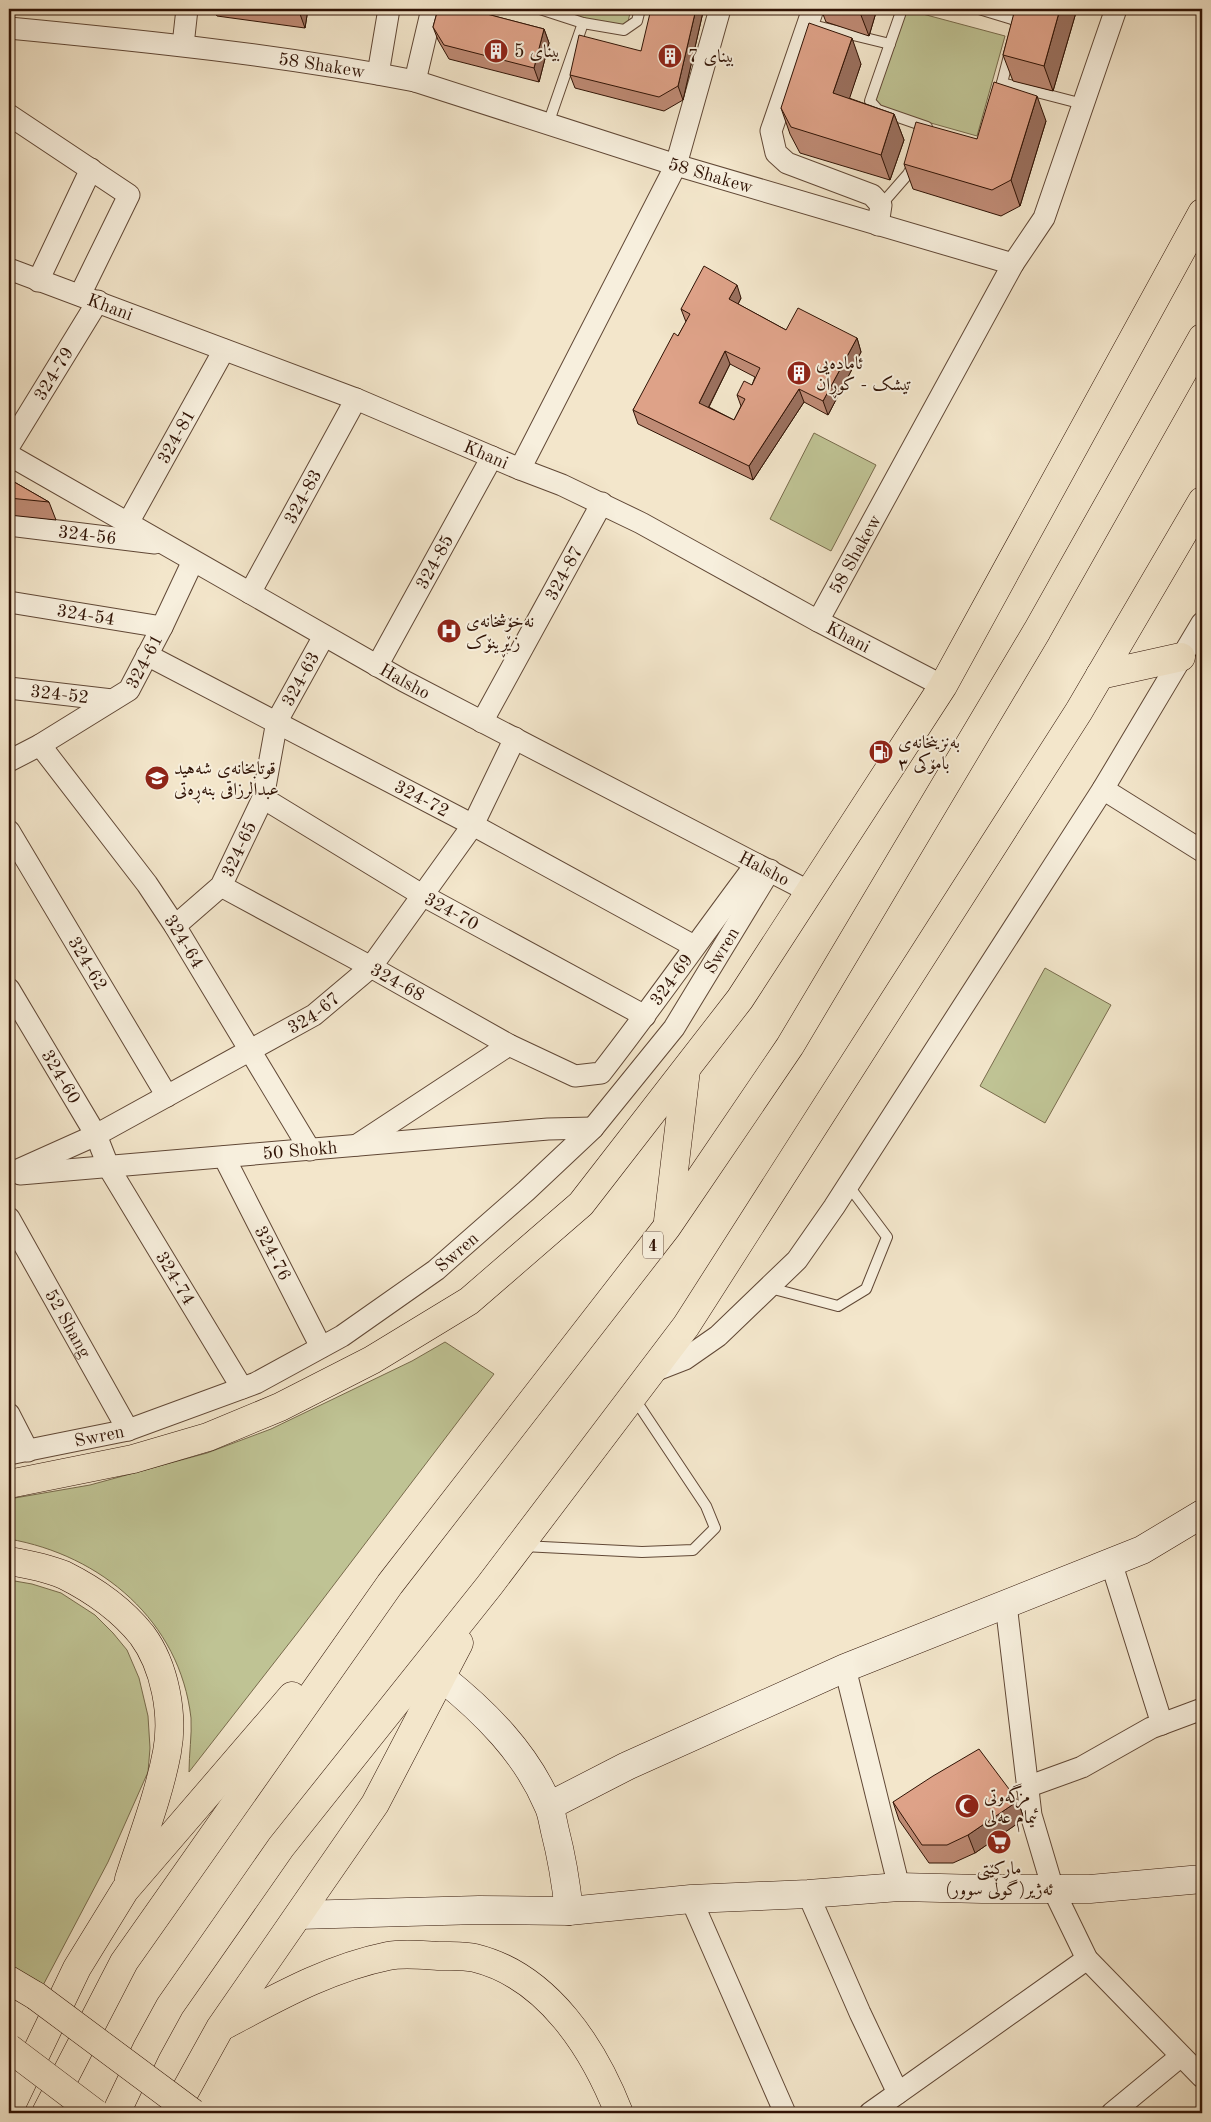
<svg xmlns="http://www.w3.org/2000/svg" width="1211" height="2122" font-family="'Old Standard TT',Amiri,serif">
  <rect width="100%" height="100%" fill="#f3e6cb"/>
  <filter id="stains"><feTurbulence type="fractalNoise" baseFrequency=".004" numOctaves="4"/><feColorMatrix values="0 0 0 0 .2 0 0 0 0 .09 0 0 0 0 .02 0 0 0 .5 -.17"/></filter>
  <radialGradient id="worn" r=".72"><stop offset=".6" stop-color="#630" stop-opacity="0"/><stop offset="1" stop-color="#630" stop-opacity=".3"/></radialGradient>
  <g fill="#bfc394" stroke="#786b4c">
    <polygon points="526,9 631,9 625,34"/>
    <polygon points="904,9 1005,36 977,136 874,107"/>
    <polygon points="814,433 876,465 831,551 770,519"/>
    <polygon points="1045,968 1111,1005 1045,1123 980,1086"/>
    <path d="M 445,1342 L 494,1374 L 298,1632 L 189,1772 C 189,1754 192,1735 191,1718 C 180,1621 101,1555 9,1539 L 9,1499 L 90,1485 L 207,1453 L 271,1429 L 412,1361 Z"/>
    <polygon points="9,1580 32,1584 61,1593 95,1615 113,1633 127,1650 139,1678 148,1716 150,1748 148,1772 108,1862 40,1991 9,1969"/>
  </g>
  <g fill="none" stroke-linecap="round" stroke-linejoin="round">
    <defs>
      <g id="lane">
        <polyline points="540,9 583,23 624,30 637,21 640,9"/>
        <polyline points="902,9 870,101 878,110 927,127"/>
        <polyline points="979,9 1012,19 1018,24 1017,28"/>
        <polyline points="808,24 890,44"/>
        <polyline points="1002,83 1083,104"/>
        <polyline points="998,98 1010,52"/>
        <polyline points="548,124 583,23"/>
        <polyline points="881,205 908,174 914,163"/>
        <polyline points="770,1288 838,1306 866,1289 887,1237 848,1185"/>
        <polyline points="523,1546 642,1552 693,1550 715,1528 706,1506 634,1398"/>
      </g>
      <g id="street">
        <polyline points="813,9 771,131 776,153 787,163 872,195 881,205 878,225"/>
        <path id="s1" d="M 9,28 C 145,41 281,55 415,81 L 676,165 L 1013,264 L 818,621"/>
        <polyline points="183,45 187,9"/>
        <polyline points="378,74 389,9"/>
        <polyline points="415,81 432,9"/>
        <polyline points="9,115 129,195 80,295"/>
        <polyline points="1013,264 1044,218 1116,9"/>
        <path id="s2" d="M 9,269 L 356,399 L 520,469 L 562,485 L 641,523 L 818,621 L 943,686"/>
        <polyline points="38,281 91,169"/>
        <path id="s3" d="M 9,446 L 98,301"/>
        <path id="s4" d="M 9,455 L 404,681 L 810,892"/>
        <polyline points="520,469 676,165 720,9"/>
        <path id="s5" d="M 128,523 L 224,350"/>
        <path id="s6" d="M 9,525 L 155,543"/>
        <path id="s7" d="M 250,593 L 356,399"/>
        <path id="s8" d="M 9,602 L 162,627"/>
        <path id="s9" d="M 147,655 L 473,825 L 694,946"/>
        <path id="s10" d="M 377,666 L 492,457"/>
        <path id="s11" d="M 9,688 L 112,700"/>
        <path id="s12" d="M 482,722 L 602,503"/>
        <path id="s13" d="M 40,745 L 147,884 L 175,926 L 310,1150"/>
        <path id="s14" d="M 9,761 L 40,745 L 129,690 L 162,627 L 193,561"/>
        <polyline points="1103,789 1202,851"/>
        <path id="s15" d="M 263,798 L 422,895 L 645,1016"/>
        <path id="s16" d="M 9,831 L 167,1096"/>
        <path id="s17" d="M 221,886 L 371,967 L 509,1045 L 575,1076 L 601,1073 C 654,1005 704,933 756,864"/>
        <path id="s18" d="M 175,926 L 221,886 L 263,798 L 277,721 L 324,636"/>
        <path id="s19" d="M 9,989 L 96,1135 L 109,1168 L 242,1388"/>
        <polyline points="357,1145 509,1045"/>
        <path id="s20" d="M 224,1157 L 321,1347"/>
        <path id="s21" d="M 9,1174 L 96,1135 L 314,1015 L 371,967 L 473,825 L 515,738"/>
        <path id="s22" d="M 20,1174 L 548,1129 L 593,1128"/>
        <path id="s23" d="M 9,1218 L 128,1430"/>
        <polyline points="649,1373 685,1359 718,1336 797,1260 834,1207 1103,789 1202,623"/>
        <polyline points="9,1414 28,1451"/>
        <path id="s24" d="M 9,1454 L 128,1430 L 256,1383 L 342,1336 L 436,1270 L 526,1191 L 593,1128 L 674,1028 L 770,870"/>
        <polyline points="1111,1562 1162,1724"/>
        <polyline points="1006,1604 1031,1815 1053,1889 1087,1959 1202,2077"/>
        <polyline points="845,1668 899,1887"/>
        <polyline points="1027,1787 1082,1767 1151,1728 1202,1709"/>
        <polyline points="808,1894 860,2013 898,2093"/>
        <polyline points="691,1899 785,2113"/>
        <polyline points="870,2113 1087,1959"/>
        <polyline points="1112,2113 1181,2056"/>
      </g>
      <g id="secondary">
        <path d="M 441,1677 C 485,1712 526,1753 548,1805 C 552,1813 553,1823 555,1831 C 562,1858 566,1883 569,1911"/>
        <polyline points="549,1806 627,1766 845,1668 1142,1550 1202,1514"/>
        <polyline points="299,1915 479,1910 569,1911 691,1899 808,1894 899,1887 982,1889 1090,1889 1202,1879"/>
      </g>
      <g id="highway">
        <polyline points="1100,675 1181,657"/>
        <polyline points="668,1221 686,1070"/>
        <polyline points="9,1484 133,1459 208,1437 280,1407 372,1360 469,1301 581,1204 740,999 943,686 1202,213"/>
        <path d="M 9,1561 C 27,1564 47,1568 64,1575 C 92,1589 122,1610 142,1635 C 165,1666 174,1715 167,1752 C 159,1795 142,1838 129,1879"/>
        <polyline points="9,1980 36,1996"/>
        <path d="M 225,2025 C 278,1997 329,1968 388,1956 C 403,1953 422,1955 438,1956 C 450,1956 464,1955 475,1958 C 548,1976 594,2049 619,2113"/>
        <polyline points="9,2110 77,1968 125,1890 292,1696"/>
        <polyline points="46,2113 124,1962 390,1584 667,1227 790,1046 1037,631 1202,338"/>
        <polyline points="116,2113 147,2048 170,2006 281,1847 489,1586 686,1326 1079,711 1202,501"/>
        <polyline points="173,2113 220,2028 375,1804 459,1643"/>
      </g>
    </defs>
    <use href="#lane" stroke="#614836" stroke-width="12"/>
    <use href="#street" stroke="#614836" stroke-width="23"/>
    <use href="#secondary" stroke="#301305" stroke-width="29"/>
    <use href="#highway" stroke="#301305" stroke-width="29"/>
    <use href="#lane" stroke="#f7efdd" stroke-width="10"/>
    <use href="#street" stroke="#f7efdd" stroke-width="21"/>
    <use href="#secondary" stroke="#f7efdd" stroke-width="28"/>
    <use href="#highway" stroke="#f3e6cb" stroke-width="28"/>
    <defs>
      <g id="highway-bridge">
        <polyline points="36,1996 193,2113"/>
        <polyline points="9,2048 95,2113"/>
      </g>
    </defs>
    <use href="#highway-bridge" stroke="#301305" stroke-width="29" stroke-linecap="butt"/>
    <use href="#highway-bridge" stroke="#f3e6cb" stroke-width="28"/>
  </g>
  <g fill="#bf8b75" stroke="#301305" fill-rule="evenodd">
    <polygon points="212,9 308,9 305,28 217,16"/>
    <polygon points="438,9 492,9 490,15 544,29 549,43 539,82 449,59 438,40 433,27"/>
    <polygon points="821,9 877,9 869,36 826,22"/>
    <polygon points="992,9 1077,9 1053,91 1013,81 1003,55 1014,15"/>
    <polygon points="703,12 683,100 664,111 575,88 570,75 641,51"/>
    <polygon points="861,64 849,98 894,114 904,140 890,180 800,153 790,134 781,108"/>
    <polygon points="1046,121 1020,206 1001,216 913,189 904,164 977,139"/>
    <path d="M 741,298 L 738,304 L 786,330 L 857,338 L 861,352 L 828,415 L 804,402 L 753,480 L 638,424 L 633,410 L 678,336 L 686,322 L 681,309 ZM 730,364 L 755,377 L 752,385 L 737,395 L 741,406 L 734,420 L 709,407 Z"/>
    <polygon points="9,479 49,502 56,520 9,515"/>
    <polygon points="1018,1801 1024,1819 975,1853 953,1863 929,1863 899,1820 893,1802"/>
  </g>
  <g fill="#9b715f" stroke="#301305">
    <polygon points="301,9 308,9 305,28 300,14"/>
    <polygon points="484,9 492,9 487,26 483,13"/>
    <polygon points="696,9 702,9 703,12 683,100 678,86"/>
    <polygon points="860,9 877,9 869,36 859,10"/>
    <polygon points="1060,9 1077,9 1053,91 1044,66"/>
    <polygon points="544,29 549,43 539,82 534,68"/>
    <polygon points="852,38 861,64 843,118 833,93"/>
    <polygon points="1037,96 1046,121 1020,206 1011,180"/>
    <polygon points="894,114 904,140 890,180 881,155"/>
    <polygon points="737,285 741,298 734,312 729,299"/>
    <polygon points="857,338 861,352 828,415 823,401"/>
    <polygon points="725,351 730,364 704,416 699,403"/>
    <polygon points="799,389 804,402 753,480 749,466"/>
    <polygon points="1018,1801 1024,1819 975,1853 968,1835"/>
  </g>
  <g fill="#dea288" stroke="#301305" fill-rule="evenodd">
    <polygon points="259,9 301,9 300,14"/>
    <polygon points="438,9 484,9 483,13 544,29 534,68 444,45 433,27"/>
    <polygon points="651,9 696,9 678,86 659,97 570,75 579,35 641,51"/>
    <polygon points="1015,9 1060,9 1044,66 1003,55"/>
    <polygon points="809,23 852,38 833,93 894,114 881,155 791,127 781,108"/>
    <polygon points="994,82 1037,96 1011,180 992,190 904,164 916,122 977,139"/>
    <path d="M 704,266 L 737,285 L 729,299 L 786,330 L 798,308 L 857,338 L 823,401 L 799,389 L 749,466 L 633,410 L 674,333 L 678,336 L 690,314 L 681,309 ZM 725,351 L 760,368 L 752,385 L 744,381 L 737,395 L 745,399 L 734,420 L 699,403 Z"/>
    <polygon points="9,479 49,502 9,498"/>
    <polygon points="979,1749 1018,1801 968,1835 947,1845 922,1845 893,1802 933,1776"/>
  </g>
  <defs>
    <symbol id="building-disc" viewBox="-11 -11 22 22"><circle r="9.5" fill="#8f2418" stroke="#f7efdd"/><path d="M-4-6H4V6H1V3H-1V6H-4ZM-2.5-4.3h1.7v1.8h-1.7ZM.8-4.3h1.7v1.8H.8ZM-2.5-1h1.7V.8h-1.7ZM.8-1h1.7V.8H.8Z" fill="#fff"/></symbol>
    <symbol id="hospital-disc" viewBox="-11 -11 22 22"><circle r="9.5" fill="#8f2418" stroke="#f7efdd"/><path d="M-5-5h3v3.5h4V-5h3V5h-3V1.5h-4V5h-3Z" fill="#fff"/></symbol>
    <symbol id="fuel-disc" viewBox="-11 -11 22 22"><circle r="9.5" fill="#8f2418" stroke="#f7efdd"/><path d="M-5.5-6h7V0h2V4h1.3V-2.5L3-4.5l.8-.8L6-3V5H2.5V1h-1V6h-7ZM-4.2-4.7v3.2H.2V-4.7Z" fill="#fff"/></symbol>
    <symbol id="school-disc" viewBox="-11 -11 22 22"><circle r="9.5" fill="#8f2418" stroke="#f7efdd"/><path d="M0-5L7-2L0 1L-7-2ZM-4 1L0 2.5L4 1V4Q0 6-4 4Z" fill="#fff"/></symbol>
    <symbol id="mosque-disc" viewBox="-11 -11 22 22"><circle r="9.5" fill="#8f2418" stroke="#f7efdd"/><path d="M3.5-4.9A6 6 0 1 0 3.5 4.9A5 5 0 1 1 3.5-4.9Z" fill="#fff"/></symbol>
    <symbol id="supermarket-disc" viewBox="-11 -11 22 22"><circle r="9.5" fill="#8f2418" stroke="#f7efdd"/><path d="M-6-5.5h2.5l.6 2H6L4.5 2H-2.5L-4.4-4H-6ZM-1.5 3.2a1.3 1.3 0 1 0 .1 0ZM3 3.2a1.3 1.3 0 1 0 .1 0Z" fill="#fff"/></symbol>
  </defs>
  <g fill-rule="evenodd">
    <use href="#building-disc" x="482" y="37" width="28" height="28"/>
    <use href="#building-disc" x="656" y="42" width="28" height="28"/>
    <use href="#building-disc" x="785" y="359" width="28" height="28"/>
    <use href="#hospital-disc" x="435" y="617" width="28" height="28"/>
    <use href="#fuel-disc" x="867" y="738" width="28" height="28"/>
    <use href="#school-disc" x="143" y="764" width="28" height="28"/>
    <use href="#mosque-disc" x="953" y="1792" width="28" height="28"/>
    <use href="#supermarket-disc" x="985" y="1828" width="28" height="28"/>
  </g>
  <g text-anchor="middle" stroke-width="4" stroke-linejoin="round" paint-order="stroke">
    <rect fill="#f7efdd" stroke="#6c5546" stroke-width="1" x="643" y="1231.5" width="20" height="27" rx="4"/>
    <g font-size="16" font-weight="bold" fill="#301305">
      <text x="653" y="1251">4</text>
    </g>
    <g font-size="18" fill="#301305" stroke="#f7efdd" text-anchor="start">
      <text x="514" y="57">بيناى 5</text>
      <text x="688" y="62">بيناى 7</text>
      <text x="816" y="369">ئامادەیی<tspan x="816" dy="21">تیشک - کوڕان</tspan></text>
      <text x="466" y="627">نەخۆشخانەی<tspan x="466" dy="21">زێڕینۆک</tspan></text>
      <text x="898" y="748">بەنزینخانەی<tspan x="898" dy="21">بامۆکی ٣</tspan></text>
      <text x="174" y="774">قوتابخانەی شەهید<tspan x="174" dy="21">عبدالرزاقی بنەڕەتی</tspan></text>
      <text x="984" y="1802">مزگەوتی<tspan x="984" dy="21">ئیمام عەلی</tspan></text>
      <text x="999" y="1874" text-anchor="middle">مارکێتی<tspan x="999" dy="21">ئەژیر(گوڵی سوور)</tspan></text>
    </g>
    <g font-size="18" fill="#301305" stroke="#f7efdd">
      <text dy="6" stroke="none"><textPath href="#s1" startOffset="315">58 Shakew</textPath></text>
      <text dy="6" stroke="none"><textPath href="#s1" startOffset="720">58 Shakew</textPath></text>
      <text dy="6" stroke="none"><textPath href="#s2" startOffset="108">Khani</textPath></text>
      <text dy="6" stroke="none"><textPath href="#s3" startOffset="85">324-79</textPath></text>
      <text dy="6" stroke="none"><textPath href="#s5" startOffset="99">324-81</textPath></text>
      <text dy="6" stroke="none"><textPath href="#s2" startOffset="512">Khani</textPath></text>
      <text dy="6" stroke="none"><textPath href="#s7" startOffset="110">324-83</textPath></text>
      <text dy="6" stroke="none"><textPath href="#s6" startOffset="79">324-56</textPath></text>
      <text transform="translate(855 554) rotate(-61)" y="6">58 Shakew</text>
      <text dy="6" stroke="none"><textPath href="#s10" startOffset="119">324-85</textPath></text>
      <text dy="6" stroke="none"><textPath href="#s12" startOffset="170">324-87</textPath></text>
      <text dy="6" stroke="none"><textPath href="#s8" startOffset="78">324-54</textPath></text>
      <text dy="6" stroke="none"><textPath href="#s2" startOffset="918">Khani</textPath></text>
      <text dy="6" stroke="none"><textPath href="#s14" startOffset="172">324-61</textPath></text>
      <text dy="6" stroke="none"><textPath href="#s18" startOffset="285">324-63</textPath></text>
      <text dy="6" stroke="none"><textPath href="#s4" startOffset="456">Halsho</textPath></text>
      <text dy="6" stroke="none"><textPath href="#s11" startOffset="51">324-52</textPath></text>
      <text dy="6" stroke="none"><textPath href="#s9" startOffset="310">324-72</textPath></text>
      <text dy="6" stroke="none"><textPath href="#s18" startOffset="102">324-65</textPath></text>
      <text dy="6" stroke="none"><textPath href="#s4" startOffset="861">Halsho</textPath></text>
      <text dy="6" stroke="none"><textPath href="#s15" startOffset="220">324-70</textPath></text>
      <text dy="6" stroke="none"><textPath href="#s13" startOffset="244">324-64</textPath></text>
      <text dy="6" stroke="none"><textPath href="#s24" startOffset="902">Swren</textPath></text>
      <text dy="6" stroke="none"><textPath href="#s16" startOffset="154">324-62</textPath></text>
      <text dy="6" stroke="none"><textPath href="#s17" startOffset="545">324-69</textPath></text>
      <text dy="6" stroke="none"><textPath href="#s17" startOffset="201">324-68</textPath></text>
      <text dy="6" stroke="none"><textPath href="#s21" startOffset="345">324-67</textPath></text>
      <text dy="6" stroke="none"><textPath href="#s19" startOffset="102">324-60</textPath></text>
      <text dy="6" stroke="none"><textPath href="#s22" startOffset="281">50 Shokh</textPath></text>
      <text dy="6" stroke="none"><textPath href="#s20" startOffset="108">324-76</textPath></text>
      <text dy="6" stroke="none"><textPath href="#s24" startOffset="498">Swren</textPath></text>
      <text dy="6" stroke="none"><textPath href="#s19" startOffset="334">324-74</textPath></text>
      <text dy="6" stroke="none"><textPath href="#s23" startOffset="121">52 Shang</textPath></text>
      <text dy="6" stroke="none"><textPath href="#s24" startOffset="92">Swren</textPath></text>
    </g>
  </g>
  <rect width="1211" height="2122" fill="none" stroke="#f3e6cb" stroke-width="30"/>
  <rect x="10" y="10" width="1191" height="2102" fill="none" stroke="#301305" stroke-width="2.5"/>
  <rect x="15" y="15" width="1181" height="2092" fill="none" stroke="#301305"/>
  <rect width="100%" height="100%" filter="url(#stains)"/>
  <rect width="100%" height="100%" fill="url(#worn)"/>
</svg>
